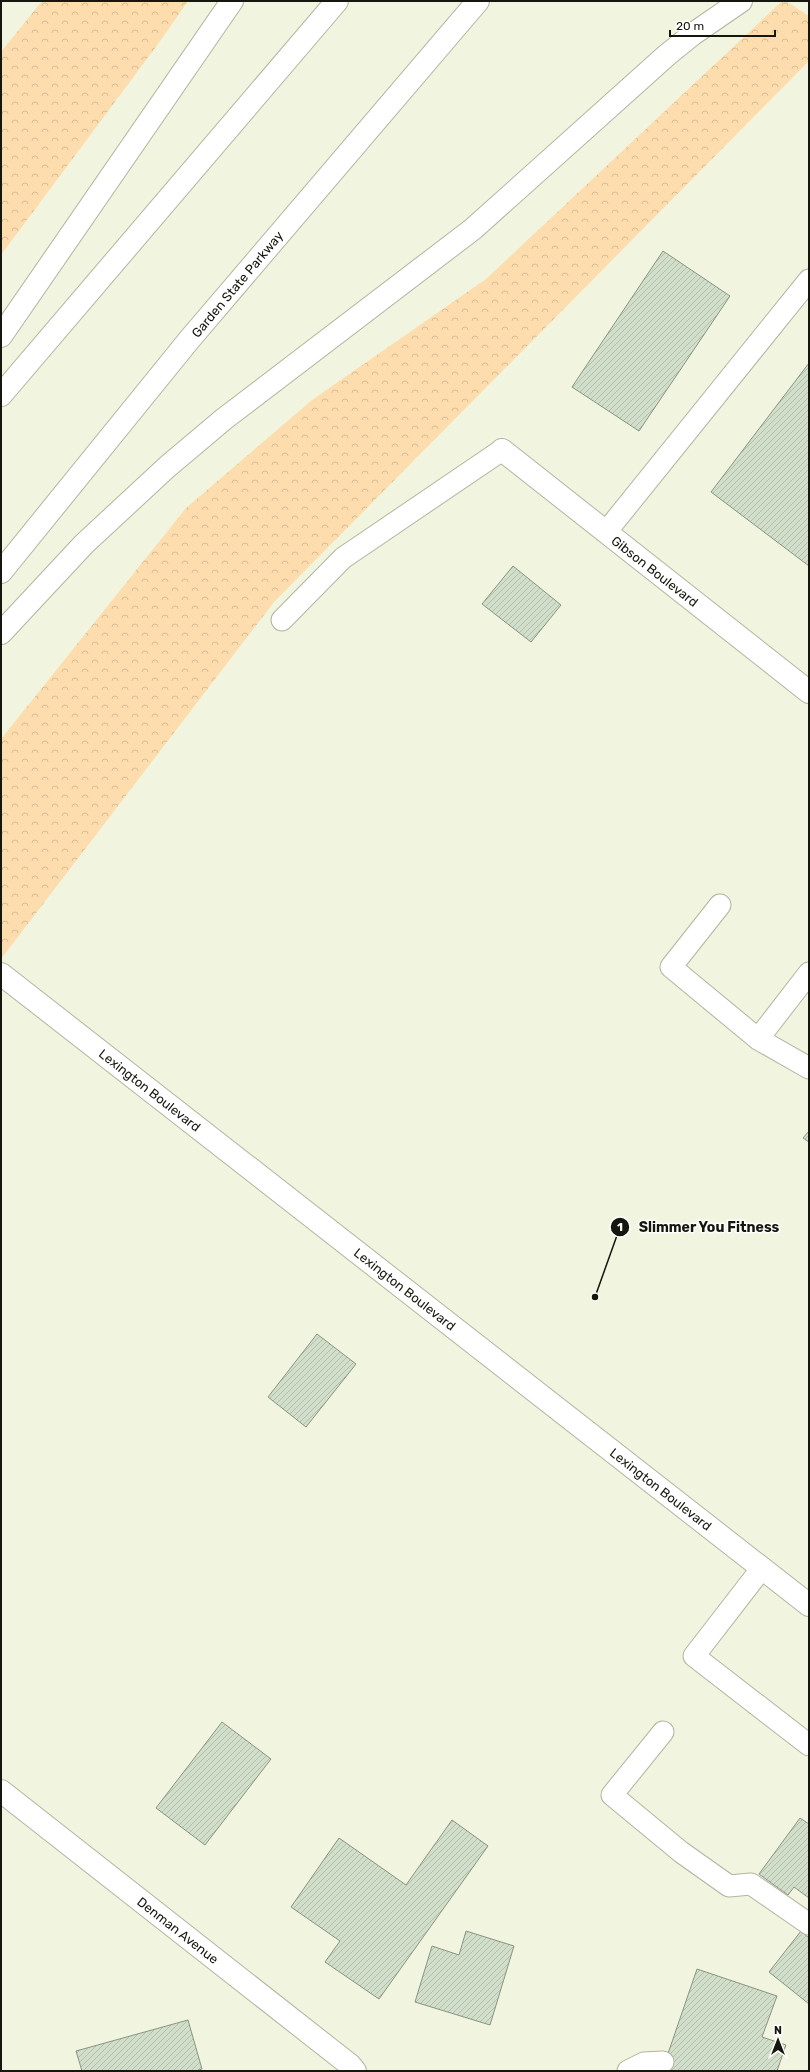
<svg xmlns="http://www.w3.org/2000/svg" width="810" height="2072" font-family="Rubik,sans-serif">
  <defs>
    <pattern id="forest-crowns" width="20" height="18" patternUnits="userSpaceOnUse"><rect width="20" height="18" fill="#fdddae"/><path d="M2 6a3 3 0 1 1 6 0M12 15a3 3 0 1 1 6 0" fill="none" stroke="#d8bd94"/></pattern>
    <pattern id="building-hatch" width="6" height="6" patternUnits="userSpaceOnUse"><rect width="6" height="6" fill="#d1deca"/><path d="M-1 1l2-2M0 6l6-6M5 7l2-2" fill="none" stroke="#b3beac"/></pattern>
  </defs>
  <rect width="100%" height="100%" fill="#f1f5df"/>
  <g fill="url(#forest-crowns)">
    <polygon points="42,1 188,1 161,40 1,255 1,52"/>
    <polygon points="782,1 786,1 809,16 809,61 274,602 1,959 1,739 186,508 312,400 486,279"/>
  </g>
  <g fill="url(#building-hatch)" stroke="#889482">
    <polygon points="663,251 730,296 639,431 572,387"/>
    <polygon points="809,363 809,566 711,492"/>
    <polygon points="513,566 561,605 531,642 482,604"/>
    <polygon points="809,1131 809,1142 803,1138"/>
    <polygon points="317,1334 356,1364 306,1427 268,1397"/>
    <polygon points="222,1722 271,1759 205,1845 156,1808"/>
    <polygon points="800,1818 809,1824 809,1898 794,1887 788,1895 759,1874"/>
    <polygon points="452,1820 488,1846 379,1999 325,1962 340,1941 291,1907 339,1838 406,1885"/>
    <polygon points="466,1931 514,1946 490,2025 415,2002 432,1946 459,1955"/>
    <polygon points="801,1931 809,1938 809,2004 769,1972"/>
    <polygon points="697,1969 777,1996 762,2037 786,2045 777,2071 662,2071"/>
    <polygon points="188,2020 202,2069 196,2071 82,2071 76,2051"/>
  </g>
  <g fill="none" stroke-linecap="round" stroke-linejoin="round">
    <defs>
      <g id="lane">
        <polyline points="606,532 809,280"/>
        <polyline points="282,620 343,558 502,450"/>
        <polyline points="720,905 671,967 758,1039 809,1068"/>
        <polyline points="758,1039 809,973"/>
        <polyline points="762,1568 694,1656 809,1745"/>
        <polyline points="663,1732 612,1795 681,1852 729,1886 751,1884 809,1924"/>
        <polyline points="628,2071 644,2063 663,2062"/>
      </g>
      <g id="street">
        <polyline points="502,450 809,692"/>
        <polyline points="1,974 809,1605"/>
        <polyline points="1,1791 350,2065 355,2071"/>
      </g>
      <g id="highway">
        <polyline points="1,336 232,1"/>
        <polyline points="1,395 337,1"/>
        <polyline points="1,572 189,340 478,1"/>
        <polyline points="1,633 84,544 167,467 224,419 473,229 667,55 693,34 741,1"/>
      </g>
    </defs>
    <use href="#lane" stroke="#b1b5a0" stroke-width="23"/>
    <use href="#street" stroke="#b1b5a0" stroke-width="24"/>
    <use href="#highway" stroke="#b1b5a0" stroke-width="24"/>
    <use href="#lane" stroke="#fff" stroke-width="21"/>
    <use href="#street" stroke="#fff" stroke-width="22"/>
    <use href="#highway" stroke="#fff" stroke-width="22"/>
  </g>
  <g text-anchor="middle" stroke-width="3" stroke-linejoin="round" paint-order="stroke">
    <g font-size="13" fill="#15160e" stroke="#fff">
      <text transform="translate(237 284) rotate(-50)" y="5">Garden State Parkway</text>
      <text transform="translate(655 571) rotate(38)" y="5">Gibson Boulevard</text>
      <text transform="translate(150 1090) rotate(38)" y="5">Lexington Boulevard</text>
      <text transform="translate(405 1289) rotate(38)" y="5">Lexington Boulevard</text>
      <text transform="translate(661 1489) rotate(38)" y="5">Lexington Boulevard</text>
      <text transform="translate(178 1930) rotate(38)" y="5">Denman Avenue</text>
    </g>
  </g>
  <path fill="none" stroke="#15160e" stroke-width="1.5" d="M595 1297L620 1227"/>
  <g fill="#15160e" stroke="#fff" stroke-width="1.5">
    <circle cx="595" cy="1297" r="4"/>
    <circle cx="620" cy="1227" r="10"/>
  </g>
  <g font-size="12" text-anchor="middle" font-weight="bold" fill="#fff">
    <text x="620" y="1231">1</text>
  </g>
  <g font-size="14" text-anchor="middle" font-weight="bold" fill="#15160e" stroke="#fff" stroke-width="3" stroke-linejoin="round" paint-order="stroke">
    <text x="709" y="1232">Slimmer You Fitness</text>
  </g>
  <rect width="810" height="2072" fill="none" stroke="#15160e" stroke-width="4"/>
  <g transform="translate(778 2040)" stroke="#ffffff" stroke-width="3" paint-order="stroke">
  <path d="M0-3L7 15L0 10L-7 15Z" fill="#15160e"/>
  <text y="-6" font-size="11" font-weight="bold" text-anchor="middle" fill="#15160e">N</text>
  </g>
  <path d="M670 30v6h105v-6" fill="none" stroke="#15160e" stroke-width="2"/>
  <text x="676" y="30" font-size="12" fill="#15160e" stroke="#ffffff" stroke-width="3" paint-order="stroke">20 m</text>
</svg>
